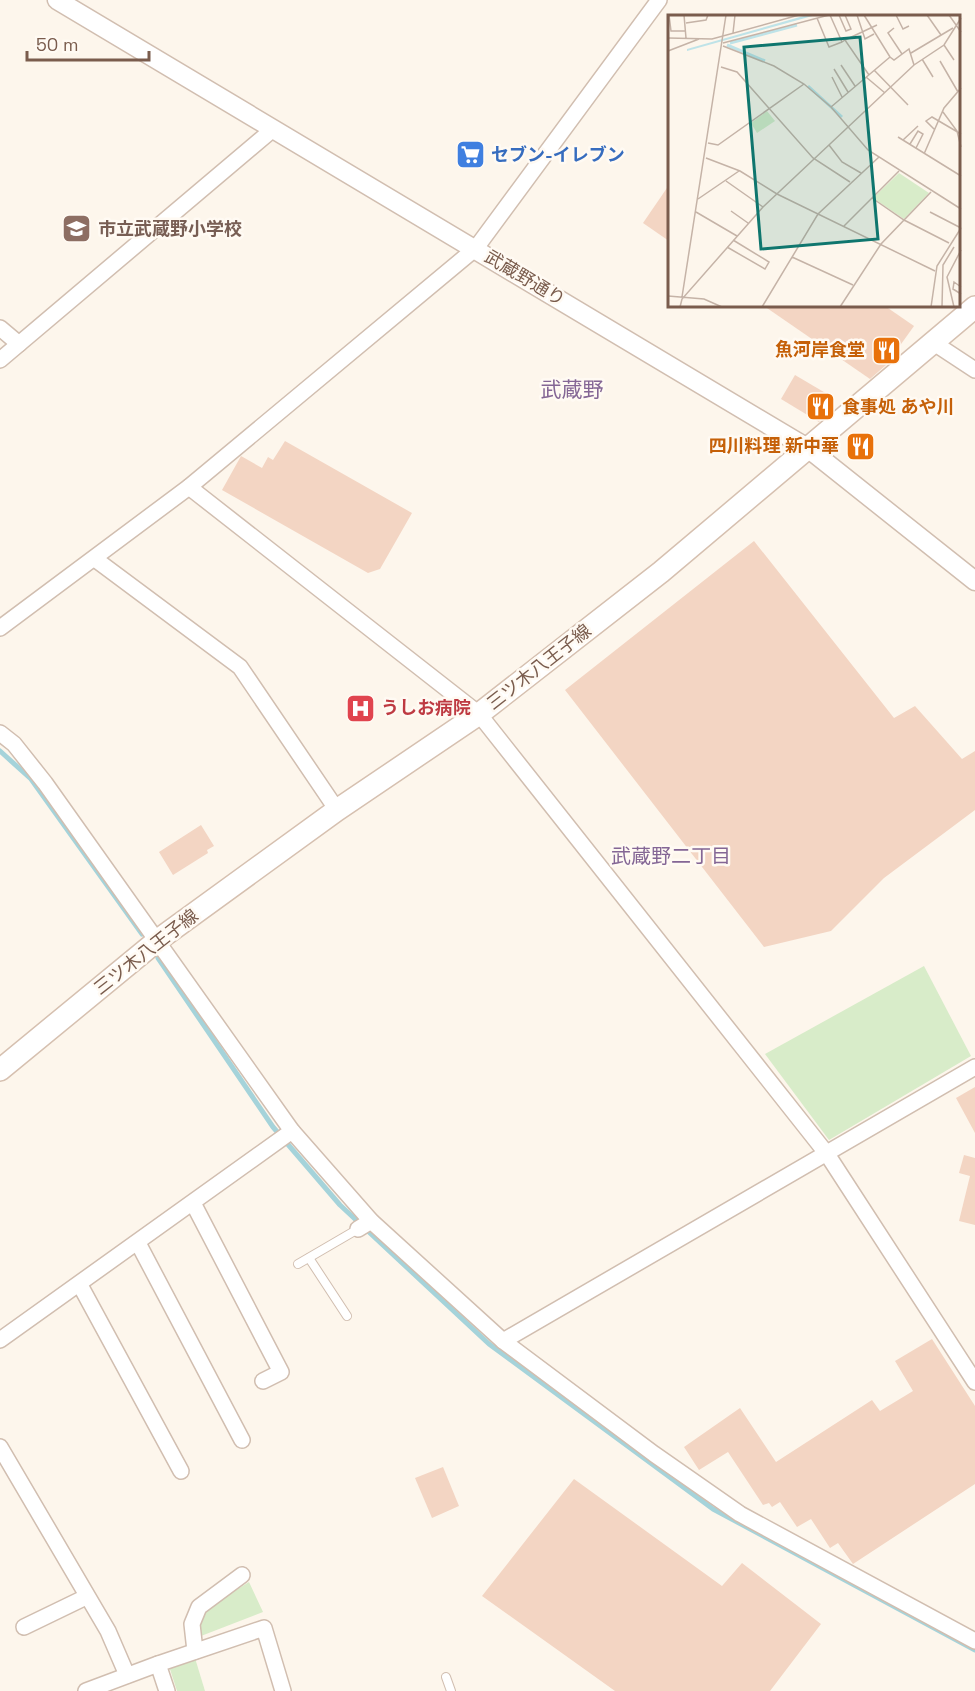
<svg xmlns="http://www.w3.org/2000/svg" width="975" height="1691" font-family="'Space Grotesk','Noto Sans JP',sans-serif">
  <rect width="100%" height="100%" fill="#fdf6ec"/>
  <g fill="#d8ecc9">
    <polygon points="924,966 971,1056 829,1140 765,1054"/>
    <polygon points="249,1582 263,1612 201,1636 201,1612"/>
    <polygon points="195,1658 205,1691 177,1691 169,1666"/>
  </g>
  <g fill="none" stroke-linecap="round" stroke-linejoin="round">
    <g stroke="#a5d3da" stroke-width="5">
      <polyline points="0,751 31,779 142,934"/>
      <polyline points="158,958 273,1127 340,1205 489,1344 713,1509 975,1650"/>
    </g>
  </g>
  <g fill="#f3d5c3">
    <polygon points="669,185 669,241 643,223"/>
    <polygon points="764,306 885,306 914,326 886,365 870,379"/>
    <polygon points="795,375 834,398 819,422 781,399"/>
    <polygon points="285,441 412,513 380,569 368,573 222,490 241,456 262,468 268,457 273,460"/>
    <polygon points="754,541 894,718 915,706 962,759 975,751 975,810 884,878 831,931 764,947 565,690"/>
    <polygon points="201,825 214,846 207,850 208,853 173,875 159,852"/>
    <polygon points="975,1087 975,1133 956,1098"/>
    <polygon points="964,1155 975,1158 975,1225 959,1221 970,1176 959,1173"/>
    <polygon points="932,1339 975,1406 975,1484 853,1564 838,1543 830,1548 811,1519 797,1527 780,1502 772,1507 769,1503 763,1505 728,1452 699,1470 684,1447 740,1408 776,1462 872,1400 880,1411 913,1391 895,1361"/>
    <polygon points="443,1467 459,1506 432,1518 415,1478"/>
    <polygon points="574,1479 722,1586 742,1563 821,1624 770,1691 615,1691 482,1596"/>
  </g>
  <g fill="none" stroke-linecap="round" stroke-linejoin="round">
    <defs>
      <g id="service">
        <polyline points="309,1258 347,1316"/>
        <polyline points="298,1264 358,1229"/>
        <polyline points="446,1677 451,1691"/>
      </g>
      <g id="minor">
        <polyline points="0,328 19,344"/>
        <polyline points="934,343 975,370"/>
        <polyline points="0,360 272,130"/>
        <polyline points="189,487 479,714 827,1154 975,1382"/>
        <polyline points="95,559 240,667 337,810"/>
        <polyline points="0,628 189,487 476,248 659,0"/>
        <polyline points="0,733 14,744 45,783 292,1131 371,1221 503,1341 654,1454 740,1514 975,1641"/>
        <polyline points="193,1203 281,1372 263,1381"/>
        <polyline points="358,1229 371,1221"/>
        <polyline points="138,1243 242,1440"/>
        <polyline points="80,1285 181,1471"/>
        <polyline points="0,1340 292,1131"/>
        <polyline points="503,1341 975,1067"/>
        <polyline points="0,1447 108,1631 127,1675"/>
        <polyline points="24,1627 86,1597"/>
        <polyline points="195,1651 192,1624 199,1607 242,1575"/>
        <polyline points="158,1664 264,1628 283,1691"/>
        <polyline points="86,1691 158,1664 167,1691"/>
      </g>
      <polyline id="tertiary" points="57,0 809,449 975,581"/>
      <polyline id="secondary" points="0,1070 158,940 337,810 479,714 661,572 975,307"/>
    </defs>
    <use href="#service" stroke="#d1beb0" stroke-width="10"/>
    <use href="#minor" stroke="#d1beb0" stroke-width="18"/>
    <use href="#tertiary" stroke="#d1beb0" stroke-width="21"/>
    <use href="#secondary" stroke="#d6c0b0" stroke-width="24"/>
    <use href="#service" stroke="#fff" stroke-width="8"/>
    <use href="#minor" stroke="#fff" stroke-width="15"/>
    <use href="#tertiary" stroke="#fff" stroke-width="18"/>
    <use href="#secondary" stroke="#fff" stroke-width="21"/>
  </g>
  <defs>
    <symbol id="supermarket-square" viewBox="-11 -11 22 22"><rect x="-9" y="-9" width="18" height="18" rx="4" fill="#3f7fe0" stroke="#fffaf3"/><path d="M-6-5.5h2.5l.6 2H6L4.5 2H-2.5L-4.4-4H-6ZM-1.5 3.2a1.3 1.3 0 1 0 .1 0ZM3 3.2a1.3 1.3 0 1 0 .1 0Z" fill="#fff"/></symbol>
    <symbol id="school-square" viewBox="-11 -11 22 22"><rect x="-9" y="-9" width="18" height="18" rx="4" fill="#8d6e63" stroke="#fffaf3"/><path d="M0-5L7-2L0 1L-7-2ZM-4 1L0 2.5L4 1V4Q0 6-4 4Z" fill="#fff"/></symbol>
    <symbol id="restaurant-square" viewBox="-11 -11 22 22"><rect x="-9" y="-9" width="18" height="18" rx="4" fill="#e8710a" stroke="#fffaf3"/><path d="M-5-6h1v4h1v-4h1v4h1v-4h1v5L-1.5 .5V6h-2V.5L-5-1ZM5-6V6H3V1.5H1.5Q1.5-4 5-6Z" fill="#fff"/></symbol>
    <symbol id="hospital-square" viewBox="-11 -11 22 22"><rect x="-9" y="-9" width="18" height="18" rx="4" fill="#e0444e" stroke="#fffaf3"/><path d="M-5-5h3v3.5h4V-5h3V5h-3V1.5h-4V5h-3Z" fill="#fff"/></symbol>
  </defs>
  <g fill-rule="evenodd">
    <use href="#supermarket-square" x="454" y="138" width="33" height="33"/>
    <use href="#school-square" x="60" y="212" width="33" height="33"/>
    <use href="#restaurant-square" x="870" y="334" width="33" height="33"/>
    <use href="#restaurant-square" x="804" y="390" width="33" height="33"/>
    <use href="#restaurant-square" x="844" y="430" width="33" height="33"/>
    <use href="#hospital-square" x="344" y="692" width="33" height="33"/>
  </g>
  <g text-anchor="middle" stroke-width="5" stroke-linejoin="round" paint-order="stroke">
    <g font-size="18" font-weight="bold" fill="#366cbe" stroke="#fffaf3" text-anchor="start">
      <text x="491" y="161">セブン-イレブン</text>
    </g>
    <g font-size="18" font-weight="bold" fill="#785e54" stroke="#fffaf3" text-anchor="start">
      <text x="98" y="235">市立武蔵野小学校</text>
    </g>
    <g font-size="18" fill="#7a5c4d" stroke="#fffaf3">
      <text transform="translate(525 278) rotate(31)" y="6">武蔵野通り</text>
      <text transform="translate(539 667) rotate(-38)" y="6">三ツ木八王子線</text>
      <text transform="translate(146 952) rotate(-38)" y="6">三ツ木八王子線</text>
    </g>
    <g font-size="18" font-weight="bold" fill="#c56008" stroke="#fffaf3" text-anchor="end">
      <text x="865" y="356">魚河岸食堂</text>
      <text x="842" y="413" text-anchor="start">食事処 あや川</text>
      <text x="839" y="452">四川料理 新中華</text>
    </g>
    <g font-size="18" font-weight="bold" fill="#be3a42" stroke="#fffaf3" text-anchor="start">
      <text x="381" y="714">うしお病院</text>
    </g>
    <g font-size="20" fill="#846695" stroke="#fffaf3">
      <text x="671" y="863">武蔵野二丁目</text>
    </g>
    <g font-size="21" fill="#846695" stroke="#fffaf3">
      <text x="572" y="397">武蔵野</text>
    </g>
  </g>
  <g transform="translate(668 15)">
    <rect width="292" height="292" fill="#fdf6ec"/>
    <path d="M 99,96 L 107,106 L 89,118 L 83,108 ZM 231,158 L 261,178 L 236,204 L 205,183 Z" fill="#d8ecc9"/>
    <path d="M 139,0 L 148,0 L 19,36 L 19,34 Z" fill="#bfe3e8"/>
    <path fill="none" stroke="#bfe3e8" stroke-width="3" d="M 62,28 L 129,10M 59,30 L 97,46M 140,71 L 174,102"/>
    <path fill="none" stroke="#c5b3a7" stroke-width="1.5" d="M 1,0 L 3,16 L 18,16M 16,0 L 18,23M 162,0 L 174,27 L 177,25 L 201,60M 171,0 L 178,16 L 183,14 L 177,0M 189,0 L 197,24 L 206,19M 196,0 L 222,42 L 226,45 L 241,34 L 246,50M 228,0 L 235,14 L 241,11M 259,0 L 273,20M 281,0 L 293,17M 149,3 L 161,32 L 174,27M 18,8 L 38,5 L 40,0M 226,13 L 220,18 L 234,39M 65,18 L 67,0M 0,23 L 44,24 L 131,0M 177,25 L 209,10M 55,28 L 161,0M 276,30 L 286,45M 55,31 L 106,51 L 136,69 L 163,92 L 200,135 L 293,194M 0,36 L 31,24M 243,38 L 285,13M 254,44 L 265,62M 272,46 L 290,77M 173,50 L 187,71M 53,52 L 69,57 L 145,143 L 182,167M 166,54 L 180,77M 206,55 L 240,90M 164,62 L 174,82M 198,62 L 217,78M 163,92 L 222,42M 275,97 L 289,116 L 293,132M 267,115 L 258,106 L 264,102 L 293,119M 230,122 L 293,161M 235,125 L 250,111M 40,128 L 50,130 L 136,69M 242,129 L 250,116 L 255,119 L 248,133M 161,130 L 174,147 L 193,158M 256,139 L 276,93 L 293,73M 38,143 L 72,156 L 109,179 L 267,256M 58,166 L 95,192M 204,183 L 236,205 L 281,228M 30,184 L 71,156M 63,196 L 80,208M 28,197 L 69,221M 262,197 L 293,213M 176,211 L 231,156M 59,232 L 97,254 L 101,247 L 65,225M 124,242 L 185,270M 293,272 L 286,267 L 285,274 L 293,279M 0,281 L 36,284 L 54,292M 14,282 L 58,0M 12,292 L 14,284 L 95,192 L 246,50 L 276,30 L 293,3M 94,292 L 150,199 L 211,142M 172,292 L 213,229 L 263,177M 263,292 L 269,251 L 293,213M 274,292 L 275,250 L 286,232M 286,292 L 279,262 L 293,235"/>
    <path fill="#0f766e" fill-opacity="0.15" stroke="#0f766e" stroke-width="3" d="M 192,22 L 210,224 L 93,234 L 76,32 Z"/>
    <rect width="292" height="292" fill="none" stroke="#7a5c4d" stroke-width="3"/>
  </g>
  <path d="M27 51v9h122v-9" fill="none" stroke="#7a5c4d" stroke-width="3"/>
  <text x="36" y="51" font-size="18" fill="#7a5c4d" stroke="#fffaf3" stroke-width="4.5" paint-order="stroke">50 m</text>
</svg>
